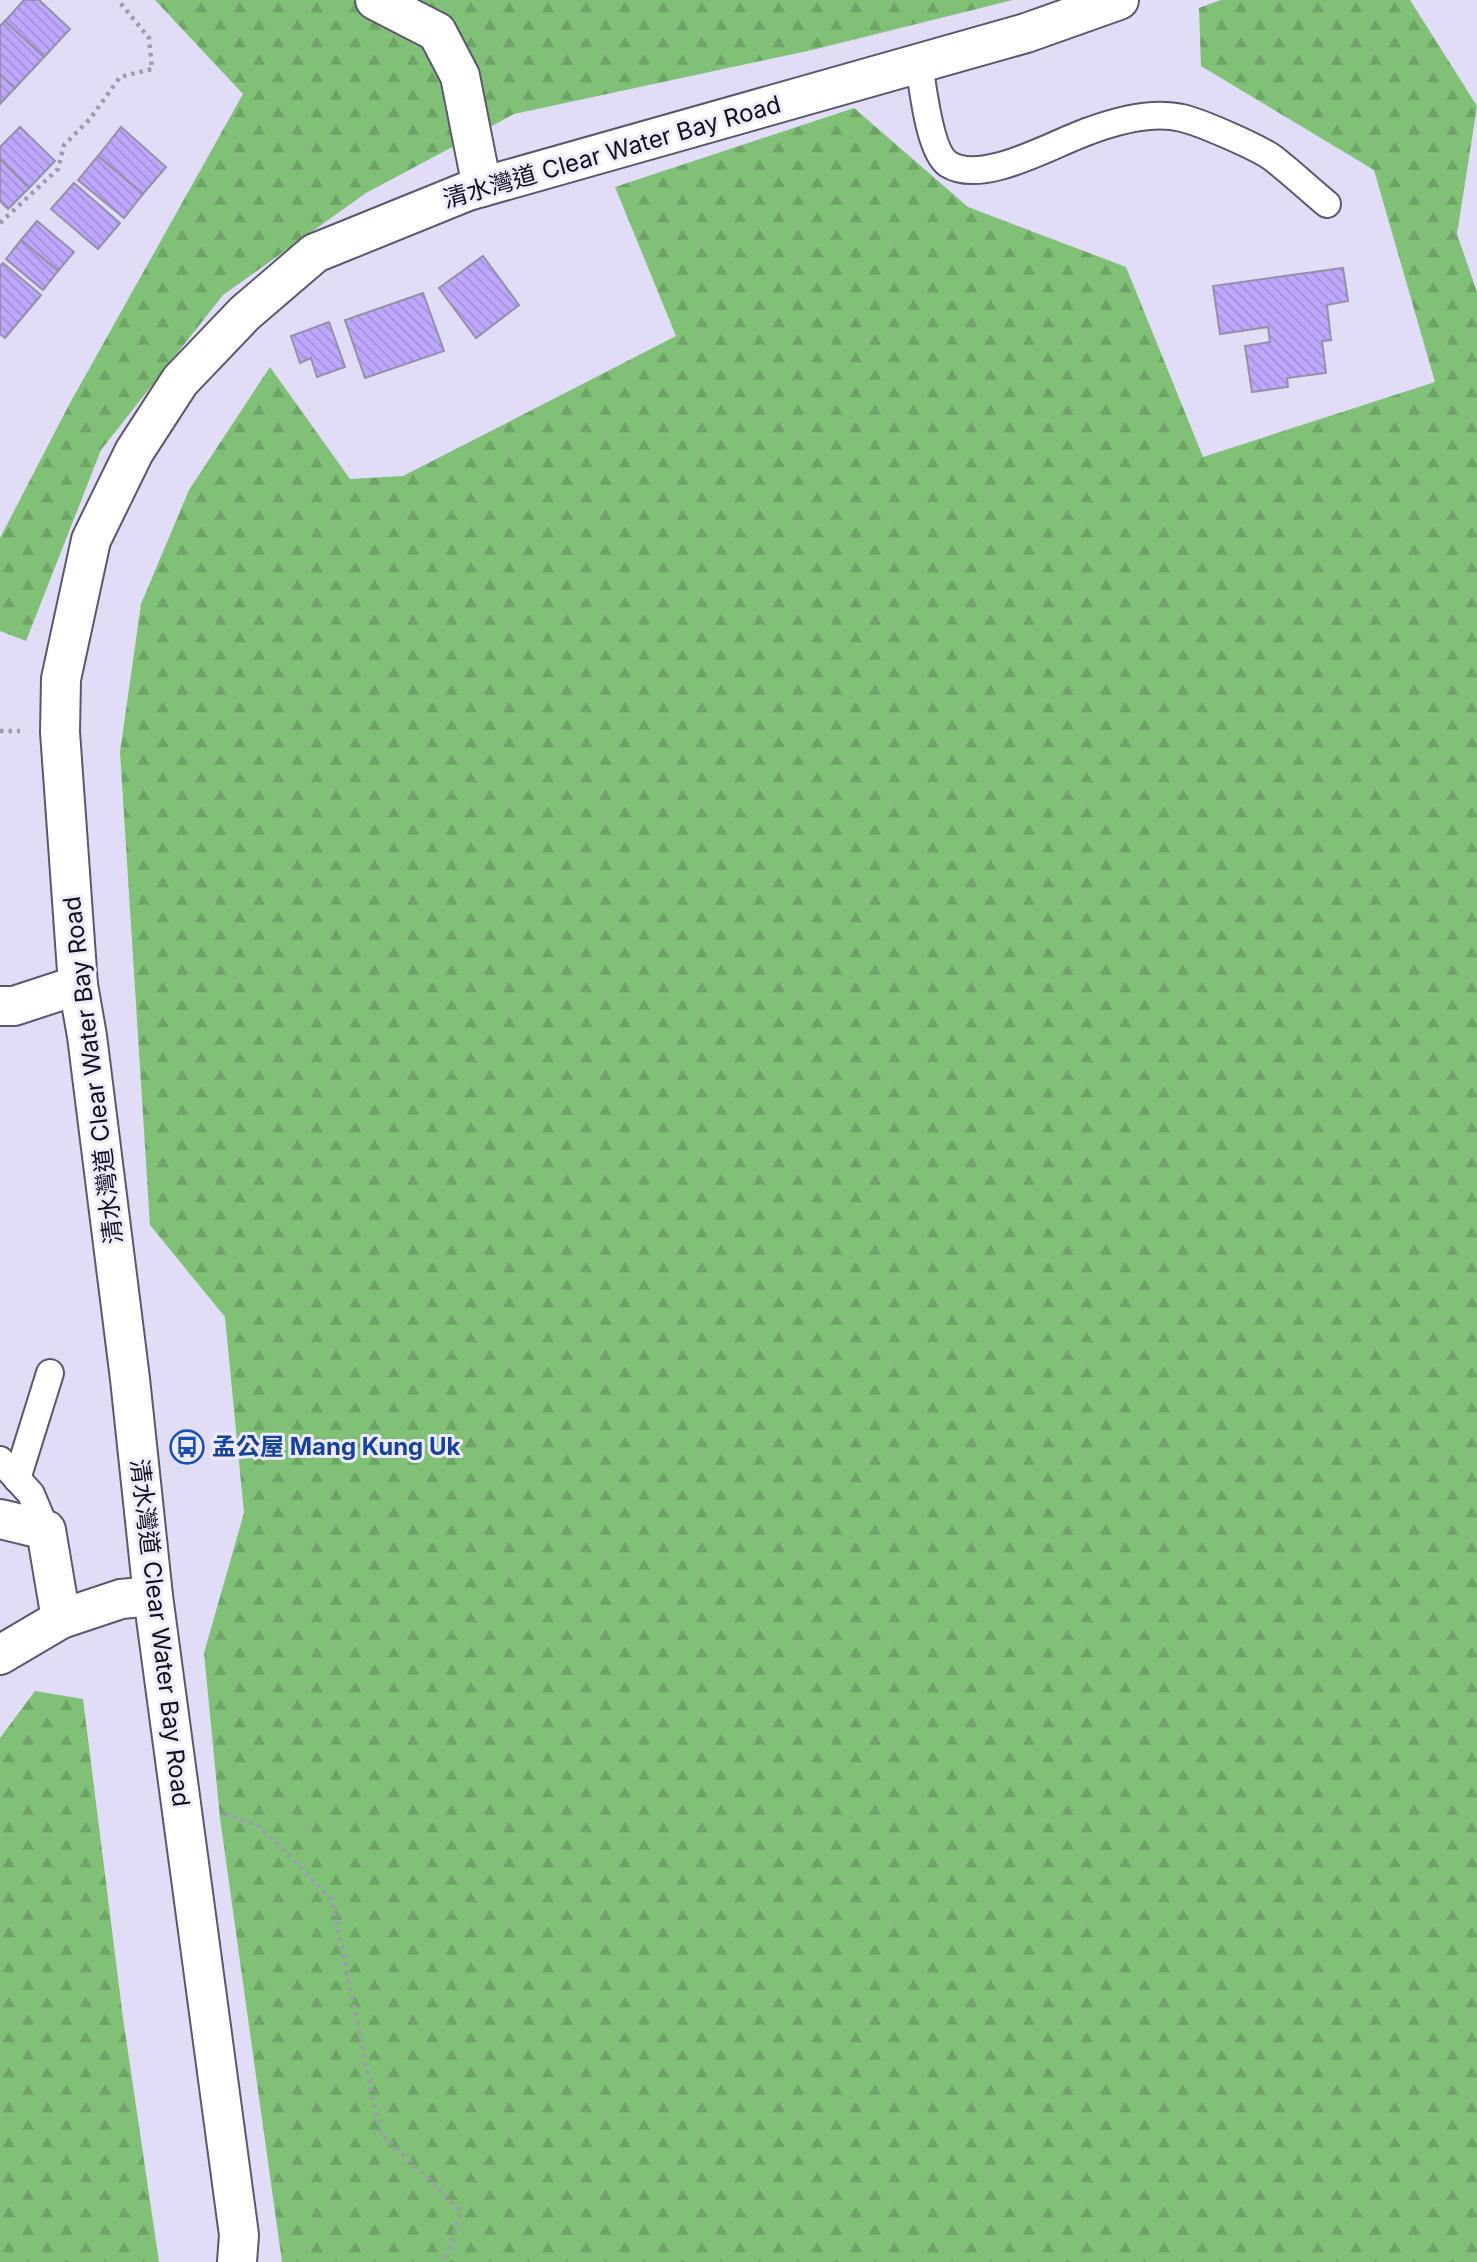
<svg xmlns="http://www.w3.org/2000/svg" width="1477" height="2262" font-family="Inter,'Noto Sans TC',sans-serif">
  <defs>
    <pattern id="forest-firs" width="22" height="20" patternUnits="userSpaceOnUse" patternTransform="scale(1.75)"><rect width="22" height="20" fill="#80c077"/><path d="M5 1l3.5 6h-7zM16 11l3.5 6h-7z" fill="#6ea466"/></pattern>
    <pattern id="building-back-hatch" width="6" height="6" patternUnits="userSpaceOnUse" patternTransform="scale(1.75)"><rect width="6" height="6" fill="#bea7fd"/><path d="M-1 5l2 2M0 0l6 6M5-1l2 2" fill="none" stroke="#a28fd8"/></pattern>
  </defs>
  <rect width="100%" height="100%" fill="#e2ddf7"/>
  <g fill="url(#forest-firs)">
    <polygon points="155,0 1013,0 812,50 514,114 366,193 223,295 101,450 26,641 0,631 0,538 70,403 243,94"/>
    <polygon points="1221,0 1410,0 1477,106 1457,234 1477,292 1477,2262 282,2262 220,1818 204,1653 244,1513 225,1317 150,1225 120,752 141,604 189,490 270,367 350,479 403,476 676,336 615,187 854,108 968,207 1126,267 1203,457 1435,382 1374,170 1201,66 1199,8"/>
    <polygon points="35,1691 83,1699 123,2018 159,2262 0,2262 0,1738"/>
  </g>
  <g fill="url(#building-back-hatch)" stroke="#9590a8" stroke-width="2">
    <polygon points="24,0 39,0 70,29 44,57 5,21"/>
    <polygon points="5,21 44,57 15,88 0,75 0,26"/>
    <polygon points="0,75 15,88 0,104"/>
    <polygon points="20,127 55,161 29,188 0,159 0,147"/>
    <polygon points="121,127 166,167 143,194 98,156"/>
    <polygon points="98,156 143,194 124,218 78,180"/>
    <polygon points="0,159 29,188 8,209 0,201"/>
    <polygon points="74,183 120,223 98,249 51,209"/>
    <polygon points="37,221 74,252 58,271 21,240"/>
    <polygon points="21,240 58,271 43,290 6,259"/>
    <polygon points="483,256 519,305 476,338 439,288"/>
    <polygon points="3,263 41,295 5,338 0,334 0,266"/>
    <polygon points="1343,268 1348,301 1327,305 1331,340 1322,341 1326,373 1287,378 1288,387 1252,392 1245,346 1270,342 1268,327 1220,334 1213,286"/>
    <polygon points="423,293 444,351 365,378 345,320"/>
    <polygon points="329,322 345,367 317,377 311,358 300,363 291,336"/>
  </g>
  <g fill="none" stroke-linecap="round" stroke-linejoin="round">
    <defs>
      <g id="lane">
        <path d="M 919,64 C 923,87 929,151 948,164 C 983,186 1054,143 1089,131 C 1116,121 1153,111 1182,118 C 1200,122 1260,148 1274,159 C 1292,173 1309,189 1327,204"/>
        <polyline points="0,1460 31,1494 46,1530"/>
        <polyline points="17,1479 50,1373"/>
      </g>
      <g id="street">
        <polyline points="375,0 437,32 460,76 482,187"/>
        <polyline points="0,1006 14,1006 78,985"/>
        <polyline points="0,1519 46,1530 61,1619 121,1599 153,1596"/>
        <polyline points="0,1655 61,1619"/>
      </g>
      <polyline id="secondary" points="237,2262 239,2235 153,1596 130,1379 87,1036 78,985 60,732 61,679 91,540 134,452 180,381 245,313 315,253 468,191 1026,33 1119,0"/>
    </defs>
    <use href="#lane" stroke="#5d576e" stroke-width="30"/>
    <use href="#street" stroke="#5d576e" stroke-width="42"/>
    <use href="#secondary" stroke="#5d576e" stroke-width="42"/>
    <g stroke="#9e9aae" stroke-width="4.5" stroke-dasharray="3.5 5" stroke-linecap="butt">
      <polyline points="0,223 58,169 64,145 90,119 120,77 152,69 149,38 118,0"/>
      <polyline points="0,731 20,731"/>
      <polyline points="225,1814 257,1825 274,1840 332,1900 380,2132 461,2211 445,2262"/>
    </g>
    <use href="#lane" stroke="#fff" stroke-width="26"/>
    <use href="#street" stroke="#fff" stroke-width="38"/>
    <use href="#secondary" stroke="#fff" stroke-width="38"/>
  </g>
  <defs>
    <symbol id="bus-ring" viewBox="-11 -11 22 22"><circle r="9.5" fill="#efebfc" stroke="#1a4fb4" stroke-width="1.5"/><path d="M-5-6H5V4H4V6H2V4H-2V6H-4V4H-5ZM-3.5-4V0h7V-4ZM-3.5 1.2v1.5H-2V1.2ZM2 1.2v1.5H3.5V1.2Z" fill="#1a4fb4"/></symbol>
  </defs>
  <g fill-rule="evenodd">
    <use href="#bus-ring" x="168" y="1428" width="38" height="38"/>
  </g>
  <g text-anchor="middle" stroke-width="6" stroke-linejoin="round" paint-order="stroke">
    <g font-size="24" fill="#121019" stroke="#efebfc">
      <text transform="translate(612 152) rotate(-16)" y="8">清水灣道 Clear Water Bay Road</text>
      <text transform="translate(93 1070) rotate(-97)" y="8">清水灣道 Clear Water Bay Road</text>
      <text transform="translate(160 1633) rotate(83)" y="8">清水灣道 Clear Water Bay Road</text>
    </g>
    <g font-size="24" font-weight="bold" fill="#164399" stroke="#efebfc" text-anchor="start">
      <text x="212" y="1455">孟公屋 Mang Kung Uk</text>
    </g>
  </g>
</svg>
